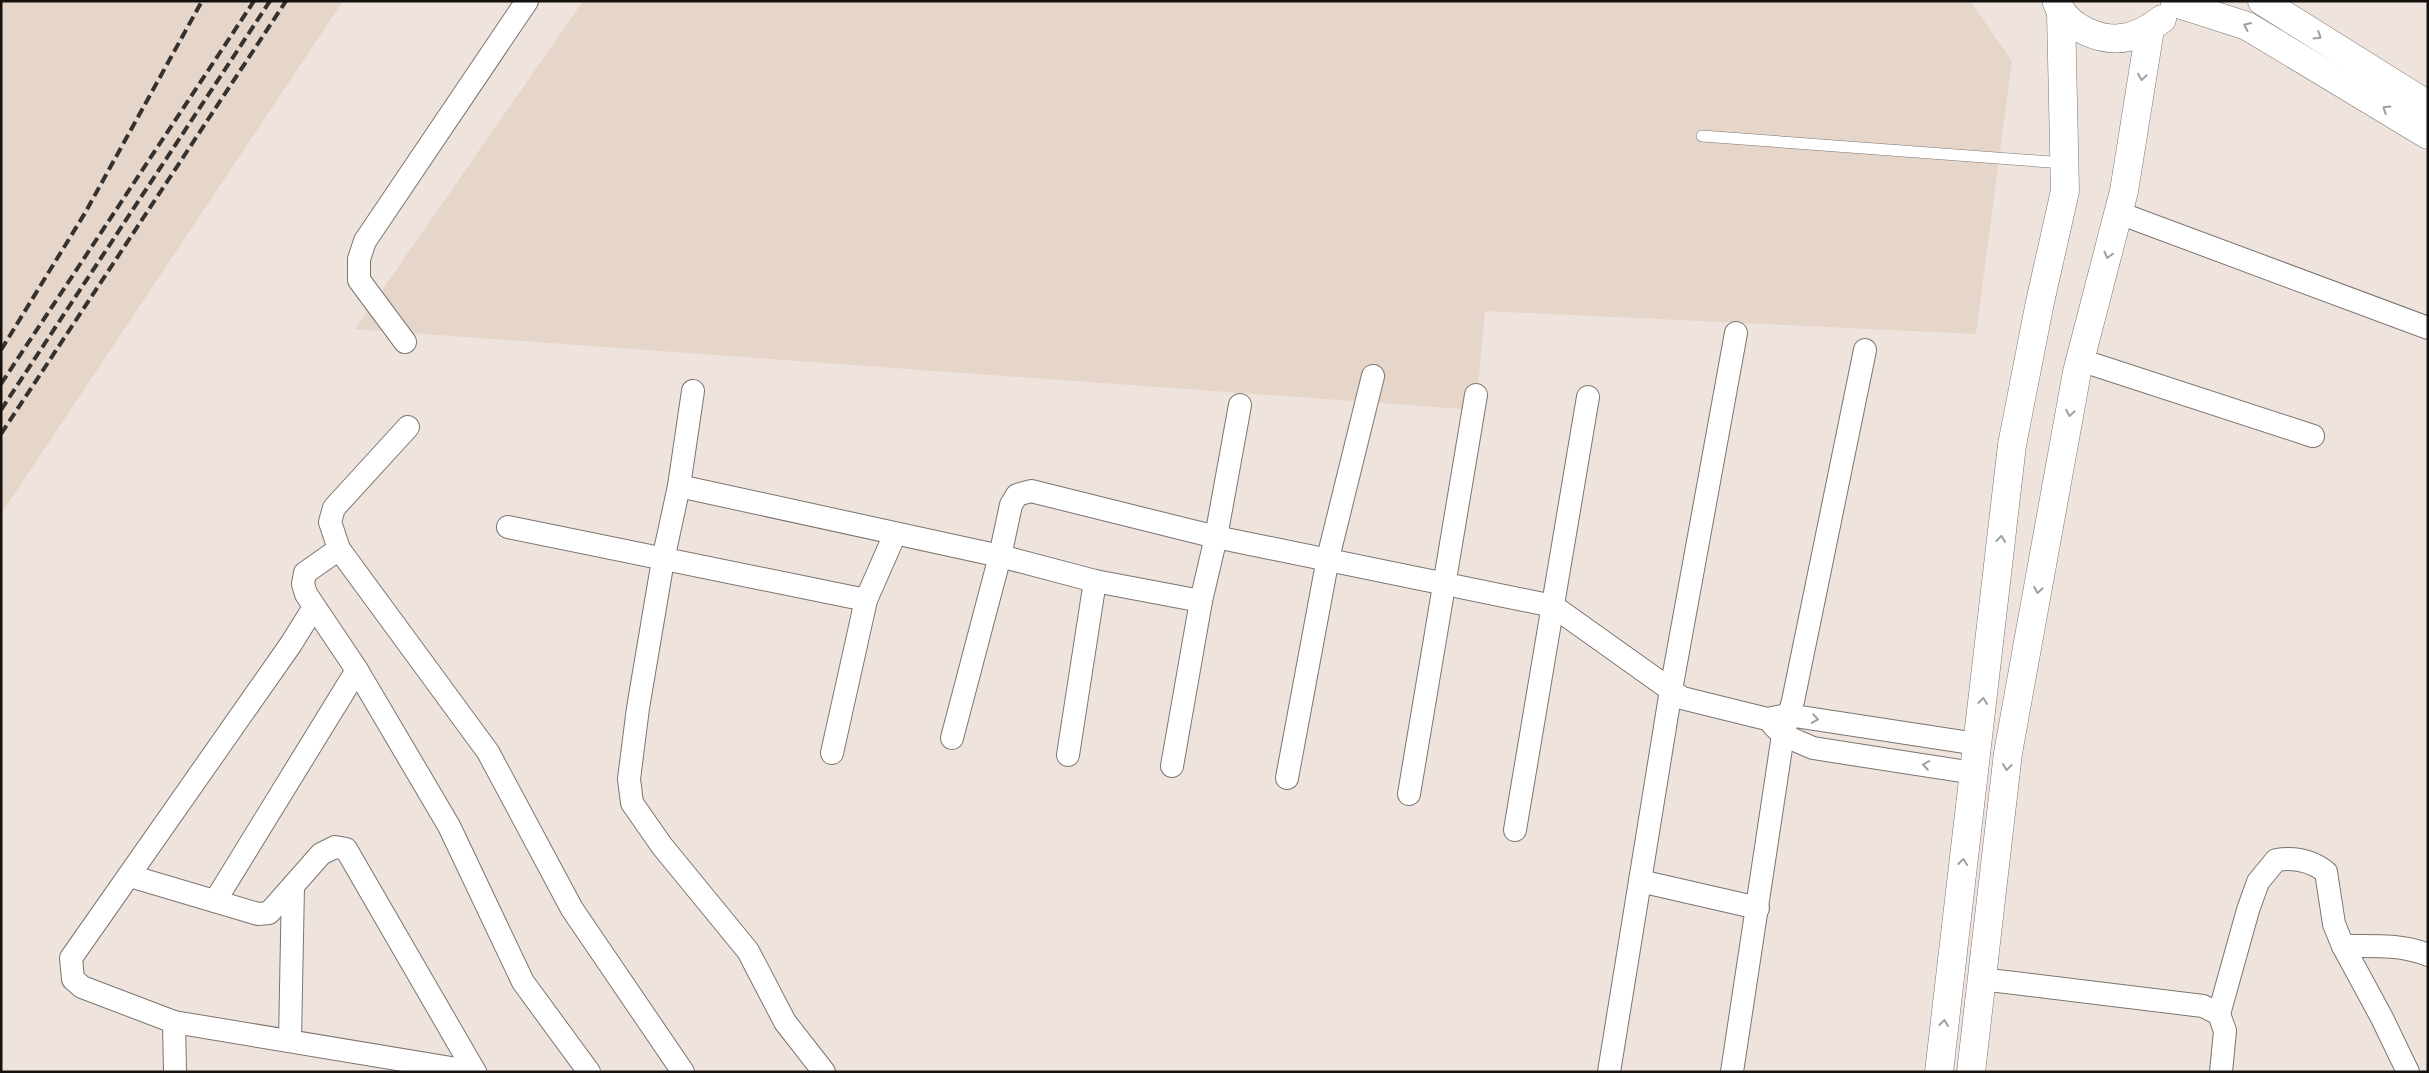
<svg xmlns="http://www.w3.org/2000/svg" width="2429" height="1073" font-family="Bitter,serif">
  <rect width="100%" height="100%" fill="#eee4dd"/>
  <g fill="#e6d6ca">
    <polygon points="1,1 343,1 1,514"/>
    <polygon points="583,1 1970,1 2012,61 1976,334 1485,311 1476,410 355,329"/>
  </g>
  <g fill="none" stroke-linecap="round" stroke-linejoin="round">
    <defs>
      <polyline id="service" points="1702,136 2064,163"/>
      <g id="minor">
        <polyline points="2119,213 2428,328"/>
        <polyline points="1736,333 1671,690 1682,698 1767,719 1788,715 1977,744"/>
        <polyline points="405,342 359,280 359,259 365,241 527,1"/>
        <polyline points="2080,360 2313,436"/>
        <polyline points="693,391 679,486 663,560 638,708 629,779 632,803 662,846 748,951 785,1022 824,1072"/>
        <polyline points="408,427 334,508 330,522 339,549 488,752 572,909 683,1072"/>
        <polyline points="679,486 1000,556 1095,581 1201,601 1216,537 1553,606 1671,690 1609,1072"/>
        <polyline points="508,527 866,600 895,534"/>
        <polyline points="339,549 305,573 303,584 306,594 357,670 449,826 523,982 589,1072"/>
        <polyline points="1773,725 1783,735 1813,748 1974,773"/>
        <polyline points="952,738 1000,556 1011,505 1017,495 1031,491 1216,537 1240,405"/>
        <polyline points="832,753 866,600"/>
        <polyline points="1068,755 1095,581"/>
        <polyline points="1172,766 1201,601"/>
        <polyline points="1287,778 1328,558 1373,376"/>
        <polyline points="1409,794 1476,395"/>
        <polyline points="1515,830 1588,397"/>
        <polyline points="130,876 258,914 269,913 321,854 335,847 346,849 475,1072"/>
        <polyline points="1640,881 1758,908"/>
        <polyline points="215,901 357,670"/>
        <path d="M 2343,946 C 2372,946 2401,944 2428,955"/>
        <polyline points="1981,979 2203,1006 2219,1014 2225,1031 2221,1072"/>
        <path d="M 2219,1014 L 2248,910 L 2258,882 L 2276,860 C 2294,857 2311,860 2326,872 L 2334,924 L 2343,946 L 2382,1018 L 2408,1072"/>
        <polyline points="174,1022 475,1072"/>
        <polyline points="290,1041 293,886"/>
        <polyline points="175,1072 174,1022 82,987 73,979 71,958 291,644 314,607"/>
        <polyline points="1732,1072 1783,735 1793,701 1865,350"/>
      </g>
      <g id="tertiary">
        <polyline points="2262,1 2428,105"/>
        <path d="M 2057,3 C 2067,28 2102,43 2128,37 C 2141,34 2152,27 2162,19"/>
        <polyline points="2175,3 2247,26 2428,135"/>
        <polyline points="1939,1072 2012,445 2040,302 2065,191 2061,13"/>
        <polyline points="1971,1072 2008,753 2077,372 2124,191 2150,29"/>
      </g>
    </defs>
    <use href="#service" stroke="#7d746e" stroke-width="12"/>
    <use href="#minor" stroke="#7d746e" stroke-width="24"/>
    <use href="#tertiary" stroke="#7d746e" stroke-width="29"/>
    <use href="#service" stroke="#fff" stroke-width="11"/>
    <use href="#minor" stroke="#fff" stroke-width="22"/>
    <use href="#tertiary" stroke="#fff" stroke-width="28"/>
    <g stroke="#35312e" stroke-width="4" stroke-dasharray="10 5" stroke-linecap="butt">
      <polyline points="1,350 85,213 202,1"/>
      <polyline points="1,384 254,1"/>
      <polyline points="1,410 270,1"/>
      <polyline points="1,434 286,1"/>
    </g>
  </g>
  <defs><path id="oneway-chevron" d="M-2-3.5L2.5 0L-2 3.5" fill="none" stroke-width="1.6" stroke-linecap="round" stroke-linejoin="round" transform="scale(1.25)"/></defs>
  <g stroke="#a1a09f">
    <use href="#oneway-chevron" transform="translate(2247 26) rotate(-156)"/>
    <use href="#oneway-chevron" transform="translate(2318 36) rotate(32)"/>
    <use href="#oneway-chevron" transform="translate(2142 77) rotate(99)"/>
    <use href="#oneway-chevron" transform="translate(2386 109) rotate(-148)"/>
    <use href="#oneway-chevron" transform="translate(2108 255) rotate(105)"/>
    <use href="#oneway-chevron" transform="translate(2070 413) rotate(100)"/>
    <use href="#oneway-chevron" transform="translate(2001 539) rotate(-84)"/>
    <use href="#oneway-chevron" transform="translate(2038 590) rotate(100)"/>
    <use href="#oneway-chevron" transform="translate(1983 701) rotate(-83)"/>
    <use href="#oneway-chevron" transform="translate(1815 719) rotate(9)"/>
    <use href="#oneway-chevron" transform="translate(1926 765) rotate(-171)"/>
    <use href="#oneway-chevron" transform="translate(2007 767) rotate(97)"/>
    <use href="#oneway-chevron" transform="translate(1963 862) rotate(-83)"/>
    <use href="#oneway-chevron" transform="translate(1944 1023) rotate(-83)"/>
  </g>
  <rect width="2429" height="1073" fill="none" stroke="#14110f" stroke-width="5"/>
</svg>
